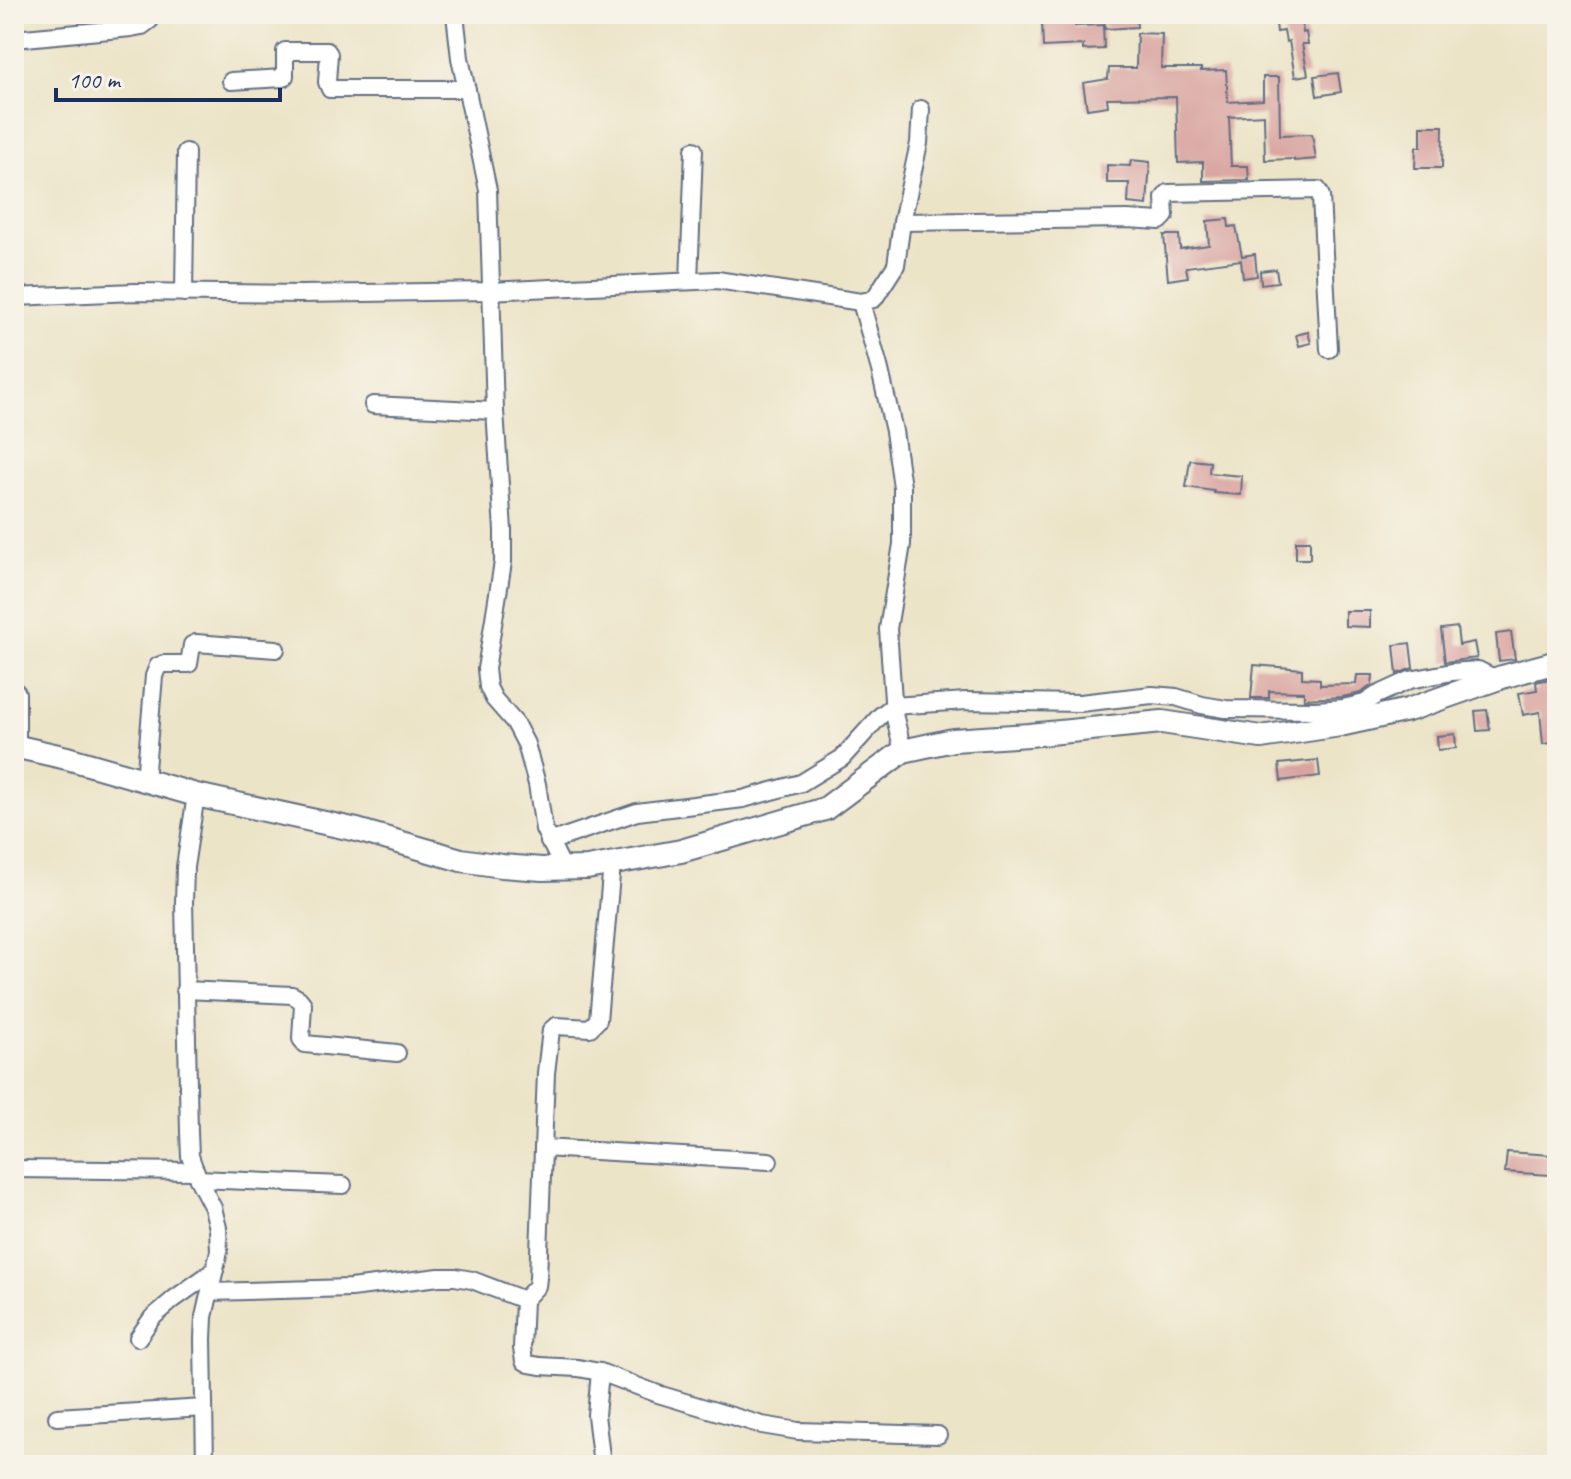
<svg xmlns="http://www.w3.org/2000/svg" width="1571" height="1479" font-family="Caveat,sans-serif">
  <rect width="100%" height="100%" fill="#f7f3e8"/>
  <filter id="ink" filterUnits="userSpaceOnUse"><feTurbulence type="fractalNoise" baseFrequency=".0125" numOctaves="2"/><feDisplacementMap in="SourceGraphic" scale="16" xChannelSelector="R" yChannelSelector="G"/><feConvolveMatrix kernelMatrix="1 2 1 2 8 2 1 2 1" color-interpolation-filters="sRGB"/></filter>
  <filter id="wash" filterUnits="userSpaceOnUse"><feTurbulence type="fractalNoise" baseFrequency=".006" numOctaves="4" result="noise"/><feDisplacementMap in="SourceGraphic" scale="32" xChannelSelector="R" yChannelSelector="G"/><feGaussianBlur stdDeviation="1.8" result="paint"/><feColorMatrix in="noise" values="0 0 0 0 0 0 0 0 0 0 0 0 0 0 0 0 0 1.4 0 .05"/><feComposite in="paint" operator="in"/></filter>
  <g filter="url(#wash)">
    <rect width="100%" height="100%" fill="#ece4c7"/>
    <g id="blocks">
      <g fill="#d9a4a0">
        <polygon points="1104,14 1136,14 1137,27 1105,29"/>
        <polygon points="1275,14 1301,14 1303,33 1306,32 1308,44 1302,44 1308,75 1295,77 1289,41 1286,42 1284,31 1277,32"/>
        <polygon points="1075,22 1075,26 1103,25 1104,49 1083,50 1083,45 1043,47 1042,23"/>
        <polygon points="1137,33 1162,34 1161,68 1201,68 1201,71 1226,70 1228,102 1263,100 1263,77 1279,77 1280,135 1312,134 1316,159 1294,161 1294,159 1265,160 1264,115 1229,117 1231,166 1248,166 1249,180 1203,181 1203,162 1178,163 1176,97 1107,98 1108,106 1087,109 1083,83 1108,79 1109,68 1136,68"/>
        <polygon points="1338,73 1341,92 1317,96 1314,76"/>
        <polygon points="1421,126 1443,126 1442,168 1415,168 1416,147 1421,147"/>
        <polygon points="1131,160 1150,162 1147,205 1128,203 1129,183 1107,183 1107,165 1130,166"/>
        <polygon points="1228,219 1229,227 1236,226 1242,256 1255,254 1257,276 1243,278 1241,260 1186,267 1188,277 1168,280 1164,235 1179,235 1180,249 1209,245 1207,221"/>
        <polygon points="1276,269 1278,282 1261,284 1260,271"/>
        <polygon points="1308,332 1311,343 1299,346 1296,335"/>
        <polygon points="1190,460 1210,462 1209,473 1242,476 1241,495 1214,493 1214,491 1186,487"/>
        <rect x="1296" y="541" width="14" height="18"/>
        <polygon points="1345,611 1370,611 1370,627 1345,626"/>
        <polygon points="1457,627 1459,645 1474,642 1477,658 1445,662 1441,629"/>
        <polygon points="1511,632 1515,659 1499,661 1496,634"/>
        <polygon points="1410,643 1413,668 1397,674 1394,645"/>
        <polygon points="1254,665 1302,669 1302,678 1320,679 1320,685 1356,684 1357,675 1373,675 1372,685 1361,693 1342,697 1304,699 1304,692 1269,691 1269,698 1251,698"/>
        <polygon points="1554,678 1557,695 1557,742 1543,744 1540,712 1523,715 1519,693 1537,690 1536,682"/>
        <polygon points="1487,710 1490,730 1477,731 1475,711"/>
        <polygon points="1455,734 1456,748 1438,750 1437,736"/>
        <polygon points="1318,760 1320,776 1281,781 1279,764"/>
        <polygon points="1507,1152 1551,1155 1550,1175 1505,1172"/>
      </g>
    </g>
  </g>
  <g filter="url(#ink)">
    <use href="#blocks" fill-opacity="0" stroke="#646e83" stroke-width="2"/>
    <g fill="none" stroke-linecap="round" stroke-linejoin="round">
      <defs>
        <g id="street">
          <polyline points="455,14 460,58 488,190 495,411 503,530 503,562 486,669 488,687 494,699 515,723 526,744 537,784 544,829 563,868"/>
          <polyline points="14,39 131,28 142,26 150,20 150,14"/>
          <polyline points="231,81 283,78 285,76 285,51 327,51 329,54 327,82 330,89 467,89"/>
          <polyline points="902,222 1127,219 1160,221 1165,216 1164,198 1168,193 1318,190 1321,196 1329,349"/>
          <polyline points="689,281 694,150"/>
          <polyline points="184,293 186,152"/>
          <polyline points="14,297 135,292 301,294 490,291 717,280 861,302 874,299 896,265 902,222 919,143 921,109"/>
          <polyline points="861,302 880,370 894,431 902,487 902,544 888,629 894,714 903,751"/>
          <polyline points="373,405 495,411"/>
          <polyline points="145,781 154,676 158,666 163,664 189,664 192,645 196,643 276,649"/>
          <polyline points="196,795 185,867 184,902 189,1132 190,1156 198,1179 213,1208 218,1228 219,1251 204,1317 203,1339 205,1465"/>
          <polyline points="549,842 637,812 743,799 801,783 842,758 880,716 893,706 966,701 1080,703 1152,695 1176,697 1202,705 1226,709 1316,710 1343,708 1365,703 1377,695 1410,680 1452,672 1478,670 1496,679"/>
          <polyline points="612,864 598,1020 590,1028 556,1026 551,1030 546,1073 538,1278 537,1286 524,1300 522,1348 524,1361 529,1364 540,1366 578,1368 600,1372 658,1394 762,1425 798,1431 938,1435"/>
          <polyline points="185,990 292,995 299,999 303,1004 301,1039 305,1044 397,1053"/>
          <polyline points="543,1148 769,1161"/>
          <polyline points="14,1169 196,1171"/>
          <polyline points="198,1179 343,1185"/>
          <polyline points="210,1292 351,1288 439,1277 455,1277 472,1280 524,1300"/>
          <polyline points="138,1338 152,1318 174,1299 215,1270"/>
          <polyline points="600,1372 596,1415 602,1465"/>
          <polyline points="57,1417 204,1408"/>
        </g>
        <g id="secondary">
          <polyline points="14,694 14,746"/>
          <polyline points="14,746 67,758 196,795 357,830 461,860 502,866 542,869 587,868 681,851 825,809 903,751 953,740 1029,735 1162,722 1261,737 1340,725 1408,710 1502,677 1557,662"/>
        </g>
      </defs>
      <use href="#street" stroke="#646e83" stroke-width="20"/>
      <use href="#secondary" stroke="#646e83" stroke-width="26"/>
      <use href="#street" stroke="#fff" stroke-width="16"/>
      <use href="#secondary" stroke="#fff" stroke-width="22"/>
    </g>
  </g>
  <rect width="1571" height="1479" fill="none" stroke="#f7f3e8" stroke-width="48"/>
  <path d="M56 88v12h224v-12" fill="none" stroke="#1b2f5e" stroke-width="4"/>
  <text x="68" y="88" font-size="24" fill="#1b2f5e" stroke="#f7f3e8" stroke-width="6" paint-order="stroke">100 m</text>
</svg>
